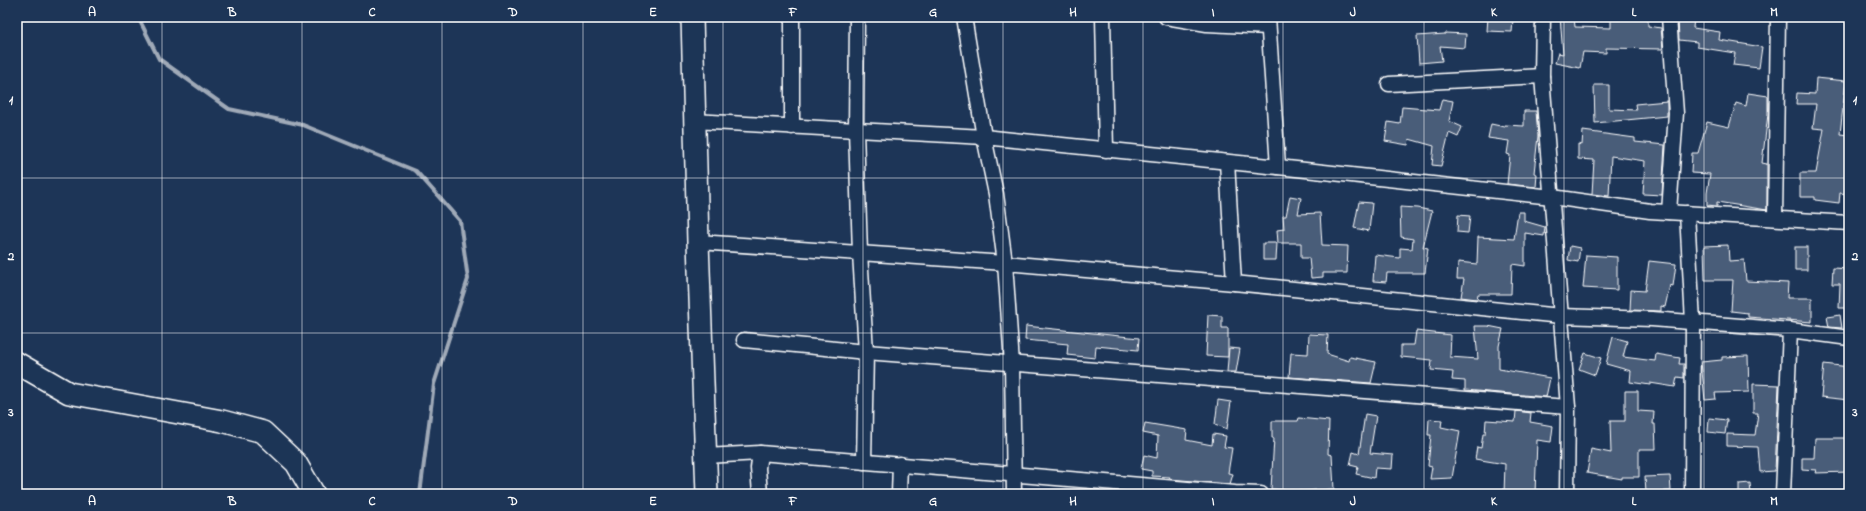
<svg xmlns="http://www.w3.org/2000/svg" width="1866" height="511" font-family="'Indie Flower',sans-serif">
  <rect width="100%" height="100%" fill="#1d3557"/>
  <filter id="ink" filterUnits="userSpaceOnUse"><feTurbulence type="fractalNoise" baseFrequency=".025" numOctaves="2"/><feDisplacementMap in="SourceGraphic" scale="8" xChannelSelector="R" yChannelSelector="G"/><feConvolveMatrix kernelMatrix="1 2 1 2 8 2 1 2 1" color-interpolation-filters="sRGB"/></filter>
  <g filter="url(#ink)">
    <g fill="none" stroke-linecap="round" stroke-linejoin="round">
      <polyline stroke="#a0aab8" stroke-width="4" points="138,17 159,59 229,109 303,125 416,171 460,221 468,279 434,384 420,494"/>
    </g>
    <g fill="#4a5d79" stroke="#fff">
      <polygon points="1488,17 1513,19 1512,32 1487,31"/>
      <polygon points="1560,17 1574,17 1575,27 1611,28 1611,18 1648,18 1648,26 1661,28 1663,49 1606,48 1606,53 1583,52 1580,68 1555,63 1558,53 1563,54"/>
      <polygon points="1678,17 1694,17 1693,28 1720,32 1719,40 1762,47 1759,68 1733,65 1735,53 1697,47 1697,42 1679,40"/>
      <polygon points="1445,33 1466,34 1465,48 1440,46 1442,61 1419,63 1417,36 1445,34"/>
      <polygon points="1816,78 1846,81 1840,134 1849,135 1849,194 1840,193 1839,203 1815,200 1815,197 1800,197 1800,173 1816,173 1824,129 1813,128 1816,104 1796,104 1797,93 1815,94"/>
      <polygon points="1594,85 1609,85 1609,109 1636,110 1635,104 1667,101 1667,116 1595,123"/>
      <polygon points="1748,93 1768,96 1768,114 1762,163 1767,164 1767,210 1717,202 1717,206 1707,205 1707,193 1710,174 1691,173 1692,153 1698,153 1707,122 1729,127 1736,103 1746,106"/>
      <polygon points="1442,99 1453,101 1449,121 1462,127 1458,137 1449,133 1441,166 1432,165 1434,146 1409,139 1408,145 1385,141 1388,122 1400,124 1402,107 1439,110"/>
      <polygon points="1524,111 1536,111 1538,136 1534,173 1537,174 1536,187 1507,184 1510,155 1507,154 1509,141 1488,138 1491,124 1505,127 1505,125 1524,126"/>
      <polygon points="1583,131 1635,138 1635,142 1665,145 1662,195 1643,194 1645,161 1611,156 1609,196 1592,194 1594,160 1578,159 1578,144 1582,145"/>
      <polygon points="1290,196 1301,198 1298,214 1320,213 1322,245 1348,246 1347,273 1323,273 1323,277 1311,278 1309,258 1301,258 1301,243 1278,243 1277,230 1284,229 1283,216 1286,216"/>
      <polygon points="1359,202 1372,203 1369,231 1354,228"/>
      <polygon points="1400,207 1418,208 1432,211 1423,247 1428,248 1425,273 1387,273 1386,282 1373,281 1375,255 1400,258 1400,248 1412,249 1413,239 1401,237"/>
      <polygon points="1518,212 1524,212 1524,221 1545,227 1544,236 1525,233 1525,266 1512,264 1511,294 1478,294 1477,299 1461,297 1464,279 1457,279 1458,262 1477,264 1478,237 1514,239"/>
      <polygon points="1458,215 1470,216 1468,233 1457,232"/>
      <polygon points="1263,243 1277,243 1276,260 1263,260"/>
      <polygon points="1728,245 1729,261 1744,260 1746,281 1788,283 1787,298 1812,298 1812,322 1748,317 1748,313 1731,311 1733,280 1705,280 1704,246"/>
      <polygon points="1570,246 1580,248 1578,262 1568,260"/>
      <rect x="1795" y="247" width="12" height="23"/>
      <polygon points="1586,255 1617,257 1617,290 1583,288"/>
      <polygon points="1649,261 1676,264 1673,286 1670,285 1665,307 1661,306 1661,311 1630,310 1631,290 1645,291"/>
      <polygon points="1833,268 1849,269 1849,308 1839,308 1840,284 1832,284"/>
      <polygon points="1208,315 1222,316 1222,328 1228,328 1228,357 1206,356"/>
      <polygon points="1840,315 1842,328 1829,327 1827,317"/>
      <polygon points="1026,326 1139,338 1138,350 1096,346 1095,358 1067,355 1068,344 1025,340"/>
      <polygon points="1475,326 1488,326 1503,329 1499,346 1499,369 1550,378 1546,397 1465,390 1465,381 1452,380 1453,372 1431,370 1432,360 1401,357 1401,345 1414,345 1416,331 1451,335 1450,357 1478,359"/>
      <polygon points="1309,334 1328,335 1327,354 1349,361 1350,357 1376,362 1371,383 1289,377 1291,353 1308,354"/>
      <polygon points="1613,337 1627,341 1623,357 1655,361 1656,354 1680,358 1679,364 1684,364 1684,378 1677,377 1675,387 1650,383 1650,385 1630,382 1631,371 1606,364"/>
      <polygon points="1229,348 1240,349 1236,372 1227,372"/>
      <polygon points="1585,353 1601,358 1595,375 1579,369"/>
      <polygon points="1748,356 1749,392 1715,393 1716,399 1705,400 1701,362 1722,360 1722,357"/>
      <polygon points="1824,364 1849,367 1849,400 1821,397"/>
      <polygon points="1753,384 1779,385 1775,471 1760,472 1758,447 1727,446 1727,434 1755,435 1758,413 1753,413"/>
      <polygon points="1625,391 1638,391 1638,411 1654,412 1653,424 1655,424 1656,449 1639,449 1639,477 1622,477 1622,479 1587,473 1591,449 1611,453 1610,421 1625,421"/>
      <polygon points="1218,400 1231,402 1227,429 1215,424"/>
      <polygon points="1516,411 1531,413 1530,422 1553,426 1551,442 1537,440 1535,494 1504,494 1505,464 1475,459 1477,447 1481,448 1483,434 1485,434 1486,420 1515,422"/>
      <polygon points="1365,414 1376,416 1370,453 1393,455 1392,469 1375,468 1374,478 1356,474 1358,467 1350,465 1353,452 1359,454"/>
      <polygon points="1299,418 1329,421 1328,454 1332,455 1334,489 1303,491 1271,489 1274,438 1272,438 1272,421 1298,421"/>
      <polygon points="1709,418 1727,420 1725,434 1708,432"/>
      <polygon points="1429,419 1442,420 1441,427 1460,431 1452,478 1430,479 1432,467 1428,466 1431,435 1428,435"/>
      <polygon points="1145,423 1187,430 1186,440 1212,445 1213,434 1226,436 1224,447 1232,448 1228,473 1233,474 1230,484 1169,479 1170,477 1152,476 1152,471 1141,469 1144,455 1157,458 1158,436 1143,433"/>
      <polygon points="1815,438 1849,438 1849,472 1815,473 1816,470 1802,469 1802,458 1814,458"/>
      <polygon points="1670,476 1671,491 1646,492 1645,477"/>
      <polygon points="1750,483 1751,494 1739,494 1739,484"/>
    </g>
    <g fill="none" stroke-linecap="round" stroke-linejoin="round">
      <defs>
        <g id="street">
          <polyline points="792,17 792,127"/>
          <polyline points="857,17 856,130 860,253 866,352 864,462"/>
          <polyline points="964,17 984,137 996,194 1005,263 1012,364 1014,494"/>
          <polyline points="1103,17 1106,150"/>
          <polyline points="1166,17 1207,24 1268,27"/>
          <polyline points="1268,17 1278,167"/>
          <polyline points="1543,17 1542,76 1568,407 1567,494"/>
          <polyline points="1389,84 1542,76"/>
          <polyline points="694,121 984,137 1278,167 1552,197 1650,211 1849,223"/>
          <polyline points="1227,162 1234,283"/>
          <polyline points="1669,212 1676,113 1669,17"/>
          <polyline points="1687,213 1693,322 1692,494"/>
          <polyline points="1775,218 1778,17"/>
          <polyline points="698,242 1005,263 1234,283 1561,316 1652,319 1790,330 1849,338"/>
          <polyline points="744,340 866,352 1568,407"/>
          <polyline points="706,456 760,453"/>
          <polyline points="760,494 758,468 760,453 1235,493 1261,494"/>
          <polyline points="899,494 900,464"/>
          <polyline points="1783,494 1790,330"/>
        </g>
        <g id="secondary">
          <polyline points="692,17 698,242 707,494"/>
          <polyline points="17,363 69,393 222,421 263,432 296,463 314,494"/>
        </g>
      </defs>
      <use href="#street" stroke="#fff" stroke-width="17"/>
      <use href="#secondary" stroke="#fff" stroke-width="24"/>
      <use href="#street" stroke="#1d3557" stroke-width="14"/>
      <use href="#secondary" stroke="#1d3557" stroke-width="21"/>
    </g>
  </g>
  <path fill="none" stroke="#fff" stroke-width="1" stroke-opacity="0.55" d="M 162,17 L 162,494M 302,17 L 302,494M 442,17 L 442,494M 583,17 L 583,494M 723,17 L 723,494M 863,17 L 863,494M 1003,17 L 1003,494M 1143,17 L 1143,494M 1283,17 L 1283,494M 1424,17 L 1424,494M 1564,17 L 1564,494M 1704,17 L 1704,494M 17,178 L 1849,178M 17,333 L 1849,333"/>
  <rect width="1866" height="511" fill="none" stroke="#1d3557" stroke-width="44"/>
  <rect x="22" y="22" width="1822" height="467" fill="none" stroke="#fff" stroke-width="1.5"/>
  <g font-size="13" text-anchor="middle" font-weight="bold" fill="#fff">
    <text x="92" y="16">A</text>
    <text x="232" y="16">B</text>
    <text x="372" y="16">C</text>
    <text x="513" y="16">D</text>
    <text x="653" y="16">E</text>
    <text x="793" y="16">F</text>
    <text x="933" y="16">G</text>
    <text x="1073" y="16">H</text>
    <text x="1213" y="16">I</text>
    <text x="1353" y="16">J</text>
    <text x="1494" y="16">K</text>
    <text x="1634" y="16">L</text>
    <text x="1774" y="16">M</text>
    <text x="11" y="104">1</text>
    <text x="1855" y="104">1</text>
    <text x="11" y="260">2</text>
    <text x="1855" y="260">2</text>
    <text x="11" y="416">3</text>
    <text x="1855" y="416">3</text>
    <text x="92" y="505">A</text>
    <text x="232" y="505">B</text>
    <text x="372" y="505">C</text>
    <text x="513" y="505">D</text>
    <text x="653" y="505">E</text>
    <text x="793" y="505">F</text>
    <text x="933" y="505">G</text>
    <text x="1073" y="505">H</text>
    <text x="1213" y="505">I</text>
    <text x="1353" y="505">J</text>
    <text x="1494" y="505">K</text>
    <text x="1634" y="505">L</text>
    <text x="1774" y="505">M</text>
  </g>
</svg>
